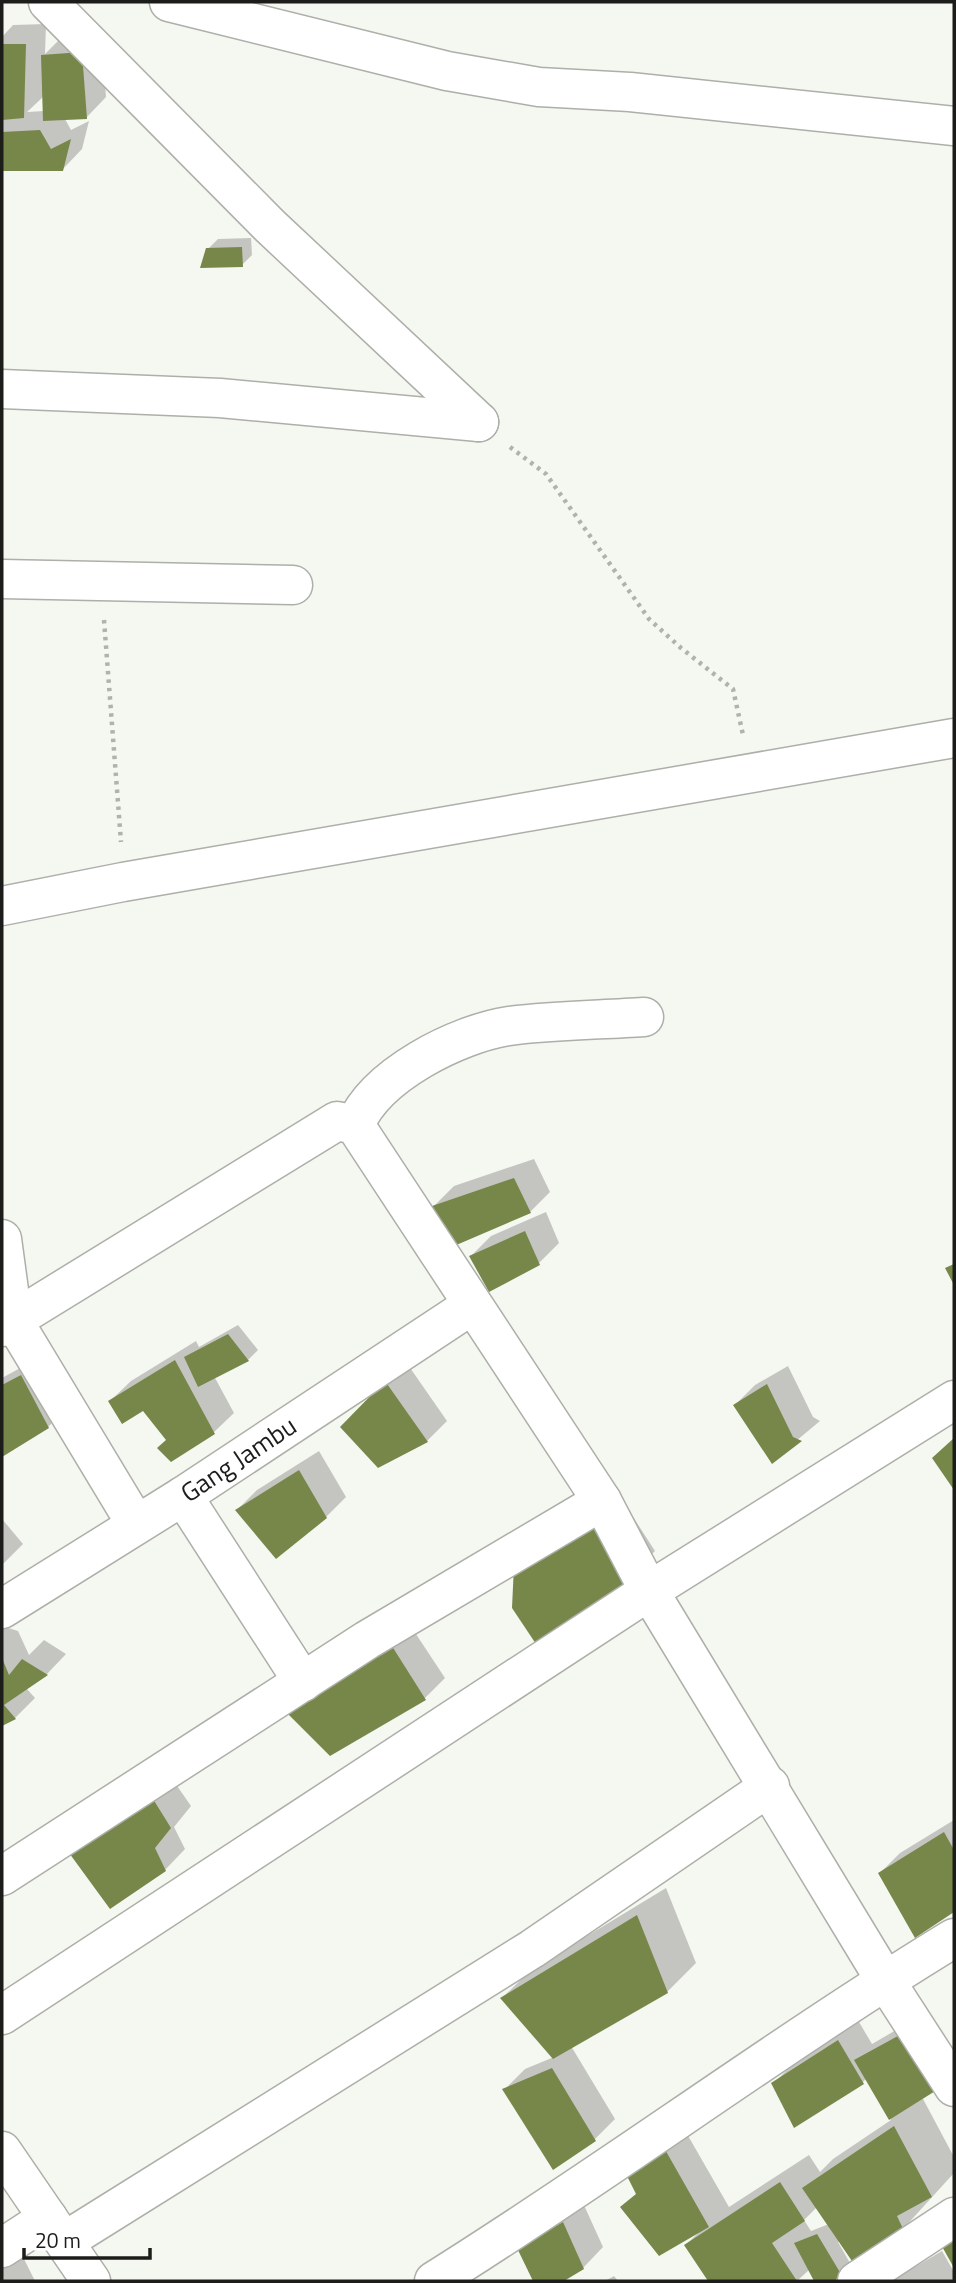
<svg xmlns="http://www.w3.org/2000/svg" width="956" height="2283" font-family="'Titillium Web',sans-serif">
  <rect width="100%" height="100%" fill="#f5f7f1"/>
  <g fill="#0003" fill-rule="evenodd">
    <path d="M 46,24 L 45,54 L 63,36 L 101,33 L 106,97 L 86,118 L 65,119 L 71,130 L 89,121 L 82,149 L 62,170 L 2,169 L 2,37 L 13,25 ZM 44,96 L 44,111 L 27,112 Z"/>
    <polygon points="251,238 252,255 242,265 208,249 218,239"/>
    <polygon points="534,1159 550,1192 530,1212 434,1206 454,1186"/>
    <polygon points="546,1212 559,1243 539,1263 471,1256 491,1236"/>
    <polygon points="238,1325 258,1350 248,1360 214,1376 234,1413 213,1433 169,1440 143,1408 110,1401 131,1381 196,1341 199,1347"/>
    <polygon points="42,1356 68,1407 48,1427 2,1455 2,1378"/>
    <polygon points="406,1362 447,1421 427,1441 378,1466 386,1382"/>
    <polygon points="788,1366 813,1417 820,1421 772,1461 735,1405 755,1385"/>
    <polygon points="319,1451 346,1497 326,1517 237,1510 257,1490"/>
    <polygon points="617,1492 655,1551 626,1580 545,1536"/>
    <polygon points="2,1519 23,1544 2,1565"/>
    <polygon points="410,1625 445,1678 425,1698 285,1708"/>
    <polygon points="2,1626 18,1631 29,1655 44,1640 66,1654 47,1674 26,1688 35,1698 15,1718 2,1724"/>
    <polygon points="173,1780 191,1806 174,1827 185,1849 165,1870 66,1846"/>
    <polygon points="954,1820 954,1910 915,1935 880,1873 900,1853"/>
    <polygon points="666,1888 696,1963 667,1992 571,2046 615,2119 595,2139 554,2168 505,2089 525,2069 554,2057 502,1998 531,1970"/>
    <path d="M 927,2012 L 922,2097 L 954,2157 L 954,2173 L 903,2229 L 838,2242 L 850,2263 L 833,2281 L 816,2281 L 810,2269 L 797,2281 L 710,2281 L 686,2245 L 699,2232 L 638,2193 L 625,2169 L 683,2127 L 729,2207 L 809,2155 L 820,2172 L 833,2159 L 891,2120 L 867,2078 L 863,2082 L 774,2083 L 794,2063 L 859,2022 L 872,2044 ZM 817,2207 L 829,2224 L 811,2231 L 804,2220 Z"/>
    <polygon points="583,2203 603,2247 583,2268 561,2281 535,2281 519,2248"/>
    <polygon points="942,2251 954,2272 954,2281 865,2281 909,2256 915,2267"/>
    <polygon points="21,2253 35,2281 2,2281 2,2262"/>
    <polygon points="614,2276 618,2281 605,2281"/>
  </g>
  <g fill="#768749">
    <polygon points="2,44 26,44 24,118 2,120"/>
    <polygon points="82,52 87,119 43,121 41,55"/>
    <polygon points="40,130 51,149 71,139 63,171 2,171 2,132"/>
    <polygon points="242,247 243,267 200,268 206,248"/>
    <polygon points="514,1178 531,1213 454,1246 432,1206"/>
    <polygon points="525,1231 540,1265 489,1292 469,1256"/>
    <polygon points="954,1264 954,1285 945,1268"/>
    <polygon points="228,1334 249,1361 198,1387 184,1357"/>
    <polygon points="175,1360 215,1434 171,1462 157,1448 166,1440 143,1411 122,1424 108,1401"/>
    <polygon points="21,1375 49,1428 2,1457 2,1385"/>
    <polygon points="385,1381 428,1442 378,1468 340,1427"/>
    <polygon points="767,1384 793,1437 802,1441 772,1464 733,1405"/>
    <polygon points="954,1438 954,1490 932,1458"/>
    <polygon points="299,1470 327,1518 276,1559 235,1510"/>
    <polygon points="588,1520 627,1581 564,1636 540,1650 512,1608 514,1565"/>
    <polygon points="390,1643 426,1700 330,1756 282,1708"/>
    <polygon points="2,1658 9,1675 22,1659 48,1675 4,1705 16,1719 2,1726"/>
    <polygon points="153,1799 171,1828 155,1848 166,1871 110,1909 64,1846"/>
    <polygon points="944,1832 954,1850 954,1912 915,1938 878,1873"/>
    <polygon points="637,1915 668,1993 553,2059 500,1998"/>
    <polygon points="907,2031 940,2088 889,2120 854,2060"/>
    <polygon points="838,2040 864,2084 794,2128 771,2083"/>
    <polygon points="552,2068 596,2141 553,2170 502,2089"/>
    <polygon points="894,2126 932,2197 897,2216 904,2231 854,2264 802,2188"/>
    <polygon points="663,2146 709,2227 659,2256 620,2207 636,2194 623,2168"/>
    <polygon points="780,2182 805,2221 772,2243 797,2281 708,2281 684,2245"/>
    <polygon points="563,2222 584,2269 564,2281 533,2281 517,2248"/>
    <polygon points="954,2232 954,2268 939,2241"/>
    <polygon points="817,2234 841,2274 835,2281 814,2281 794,2243"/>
  </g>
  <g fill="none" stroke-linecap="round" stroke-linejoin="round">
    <defs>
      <g id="street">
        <polyline points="48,2 270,226 479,422"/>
        <polyline points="169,2 447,71 539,87 630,92 954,126"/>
        <polyline points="2,389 220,398 479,422"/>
        <polyline points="2,579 293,585"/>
        <polyline points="2,906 123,882 954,738"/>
        <path d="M 355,1125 C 376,1075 457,1034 509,1026 C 553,1020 600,1020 644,1017"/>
        <polyline points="2,1239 13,1320 136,1524"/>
        <polyline points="2,1327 337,1121 355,1125 602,1501 649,1591 885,1980 954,2087"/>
        <polyline points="183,1496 303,1682"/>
        <path id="s1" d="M 2,1609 L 183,1496 L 472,1305"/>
        <polyline points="2,1876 367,1640 602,1501"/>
        <polyline points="2,2015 649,1591 954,1400"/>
        <polyline points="2,2151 91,2281"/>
        <polyline points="65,2241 532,1949 770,1786"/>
        <polyline points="2,2248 48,2218"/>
        <path d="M 434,2281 C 610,2171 777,2046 954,1938"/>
        <polyline points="857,2281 954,2217"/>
      </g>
    </defs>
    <use href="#street" stroke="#adafa9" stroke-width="41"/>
    <g stroke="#b1b2ad" stroke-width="4.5" stroke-dasharray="3.5 5" stroke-linecap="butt">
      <polyline points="510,447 546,474 649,619 681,648 733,689 743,735"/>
      <polyline points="104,620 121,842"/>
    </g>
    <use href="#street" stroke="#fff" stroke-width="38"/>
  </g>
  <g text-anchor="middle" stroke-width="6" stroke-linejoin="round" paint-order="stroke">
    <g font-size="26" fill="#1c1c1a" stroke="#fff">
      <text dy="9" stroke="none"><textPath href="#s1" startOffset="280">Gang Jambu</textPath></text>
    </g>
  </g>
  <rect width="956" height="2283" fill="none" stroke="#1c1c1a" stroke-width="7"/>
  <path d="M24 2248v10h126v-10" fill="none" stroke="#1c1c1a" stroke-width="3.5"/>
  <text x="35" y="2248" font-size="21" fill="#1c1c1a" stroke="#ffffff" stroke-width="5" paint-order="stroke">20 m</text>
</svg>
